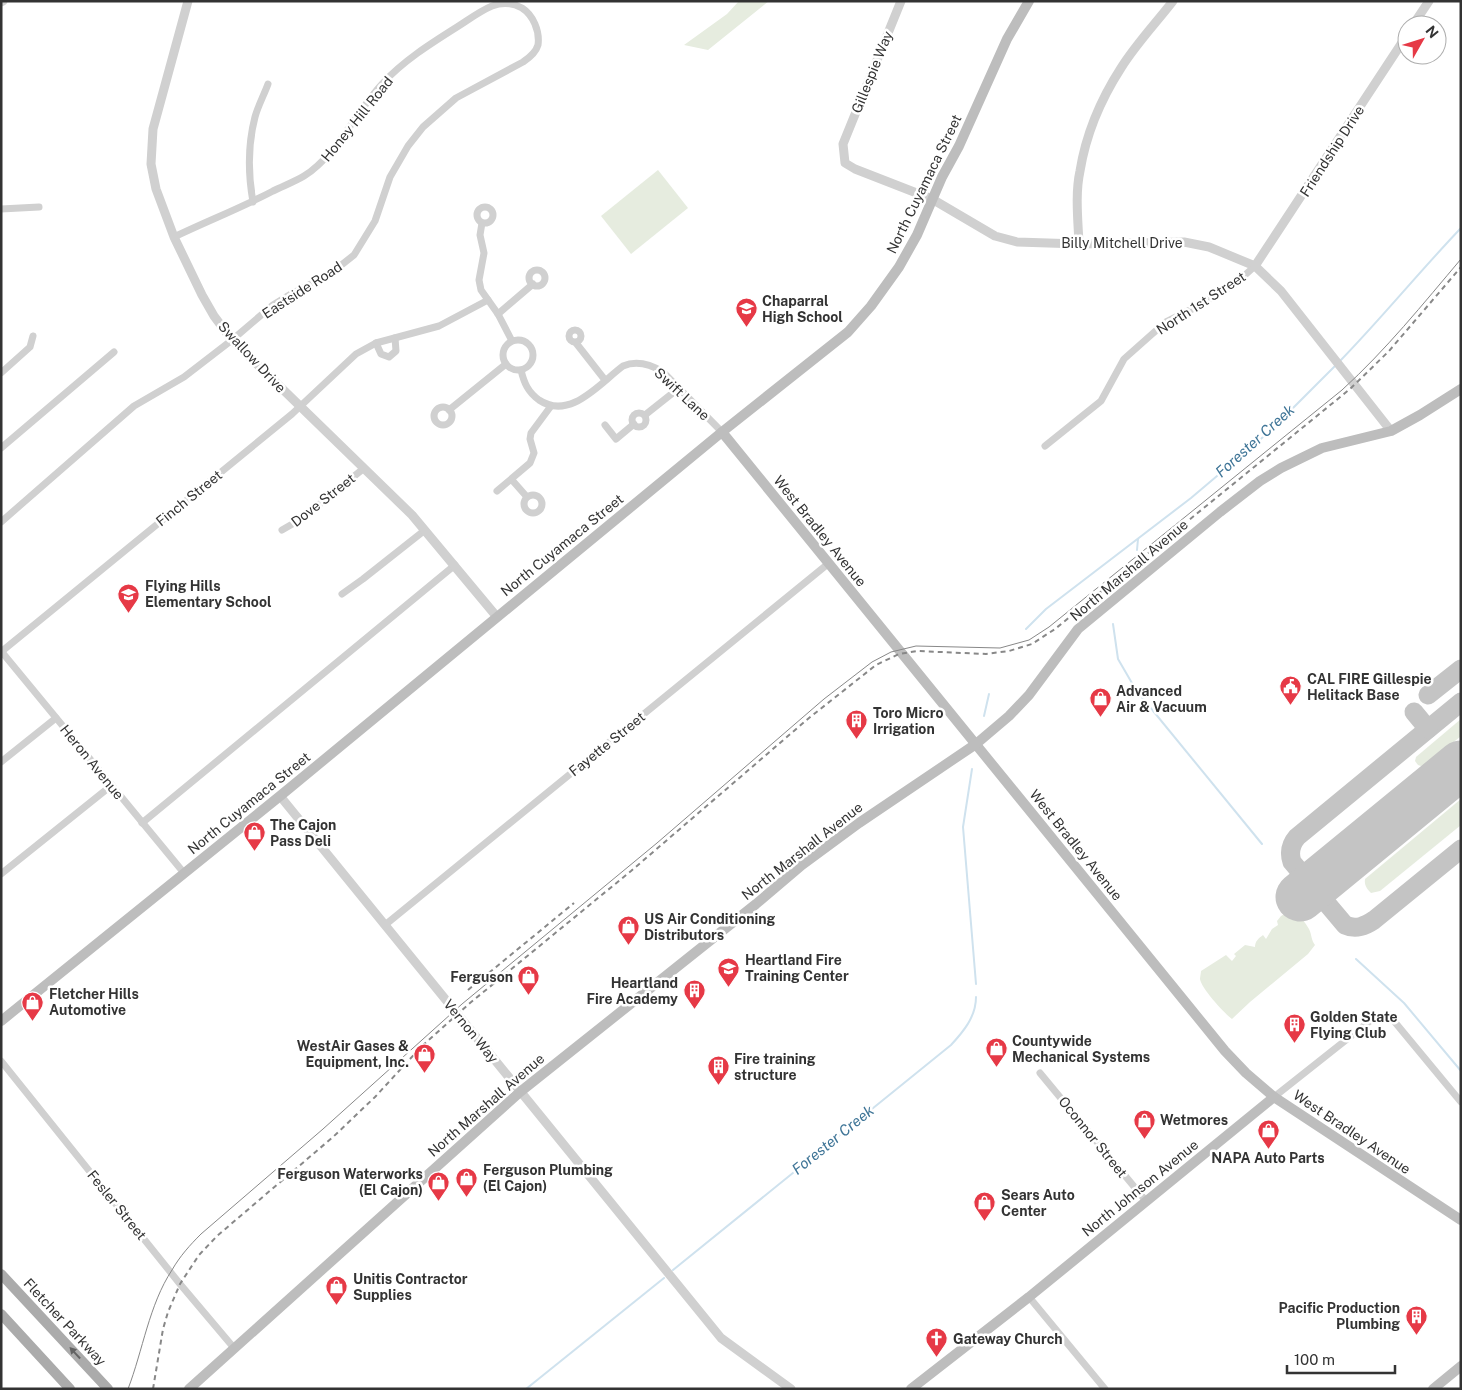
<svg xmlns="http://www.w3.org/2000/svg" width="1462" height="1390" font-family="'Public Sans',sans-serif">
  <rect width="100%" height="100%" fill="#fff"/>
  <g fill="#e6ecdf">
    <polygon points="739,1 769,1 708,50 684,45 727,14"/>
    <polygon points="658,170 688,208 631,254 601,216"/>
    <polygon points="1461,719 1461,736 1427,764 1421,766 1418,765 1415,761 1416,757"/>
    <path d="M 1461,799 L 1461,825 L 1380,891 L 1371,893 C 1367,889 1364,885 1365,879 Z"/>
    <path d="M 1293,909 C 1299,915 1305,922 1309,929 C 1312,935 1311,940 1315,945 L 1308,954 L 1250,1002 L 1232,1019 C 1225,1014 1201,988 1200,979 C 1200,977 1201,973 1201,971 L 1226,955 L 1232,961 L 1236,956 L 1234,954 L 1245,945 L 1255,947 C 1255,941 1259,938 1263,935 L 1266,939 L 1272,929 L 1278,925 L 1277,921 L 1281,916 Z"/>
  </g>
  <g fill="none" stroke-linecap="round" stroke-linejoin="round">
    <g stroke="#cfe2ee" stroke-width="2">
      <path d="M 1339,362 C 1381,319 1419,272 1461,228"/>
      <polyline points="1137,550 1138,539"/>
      <polyline points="1113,624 1118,659 1136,690 1262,844"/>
      <polyline points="1026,629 1046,609 1191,498 1269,432 1336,365"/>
      <polyline points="984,716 989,694"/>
      <polyline points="972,769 963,827 976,984"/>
      <polyline points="1356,959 1404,1003 1461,1071"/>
      <path d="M 673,1270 L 951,1045 C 963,1032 976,1017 976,997"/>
      <polyline points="526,1389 664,1278"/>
    </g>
    <g stroke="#c4c4c4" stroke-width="19">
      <polyline points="1428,695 1461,669"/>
      <path d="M 1461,702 L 1297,837 C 1291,844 1289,853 1292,862 L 1345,925 C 1356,930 1365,926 1374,920 L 1461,849"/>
      <polyline points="1414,712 1428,729"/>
    </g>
    <polyline stroke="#c4c4c4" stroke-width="49" points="1300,897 1461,765"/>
    <g stroke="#d0d0d0" stroke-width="7">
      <path d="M 253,202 C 248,174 248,144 255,117 C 258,106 264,95 268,84"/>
      <circle cx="485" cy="215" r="8"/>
      <polyline points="1,209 39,207"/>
      <polyline points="482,223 480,235 484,253 479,280 481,290 498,314 512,341"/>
      <circle cx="537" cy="278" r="8"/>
      <polyline points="498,314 533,284"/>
      <circle cx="575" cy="336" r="6"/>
      <circle cx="518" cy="355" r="15"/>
      <polyline points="376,343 381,354 389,357 396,351 395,338"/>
      <polyline points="576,343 605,380"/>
      <path d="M 521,370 C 524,383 528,392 539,400 C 570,421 600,383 623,366 C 637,360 650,364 663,372 L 722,432"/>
      <polyline points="1,373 30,347 33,336"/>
      <circle cx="443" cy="416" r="9"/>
      <polyline points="449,410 506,364"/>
      <circle cx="639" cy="420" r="7"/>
      <polyline points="645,415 679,388"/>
      <polyline points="605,425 616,439 634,424"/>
      <polyline points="1045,446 1101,401 1124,359 1151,335 1166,322 1198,306 1235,284 1255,266"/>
      <polyline points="1,448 114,352"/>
      <polyline points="512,480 527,497"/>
      <polyline points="497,491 530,463 534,453 530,439 531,433 551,406"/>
      <circle cx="533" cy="504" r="9"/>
      <path d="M 1,522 L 134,406 L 184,377 L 232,340 L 273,305 L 291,294 L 330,274 L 354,255 L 375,221 L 390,177 L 408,146 L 423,127 L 456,98 L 523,62 C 529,58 536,52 538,45 C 540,31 533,15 522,8 C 513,3 502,2 492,6 C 480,11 468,20 457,27 C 430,44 403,61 382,84 C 356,112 336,156 304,176 C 294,182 283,186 273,191 C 241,208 207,221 174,237"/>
      <polyline points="282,530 301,519 363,469"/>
      <polyline points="342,594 363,579 425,530"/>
      <polyline points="1,651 184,873"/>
      <polyline points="1,652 292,414 356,354 376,343 439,326 488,300"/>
      <polyline points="1,762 56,718"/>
      <polyline points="142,823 455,565"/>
      <polyline points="1,874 112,785"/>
      <polyline points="385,925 829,563"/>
      <polyline points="1,1061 180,1284 234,1348"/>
      <polyline points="1040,1073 1146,1201"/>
      <polyline points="1274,1097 1375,1017 1389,1015 1461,1102"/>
      <polyline points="1029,1297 1105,1389"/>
    </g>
    <g stroke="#d0d0d0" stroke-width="9">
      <polyline points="188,1 153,129 151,164 156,189 174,237 202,295 214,316 232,340 412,515 497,617"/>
      <polyline points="901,1 843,144 845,163 855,169 932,199 995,236 1017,242 1079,244 1184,242 1209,247 1255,266 1281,291 1391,431"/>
      <polyline points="1,2 3,1"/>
      <polyline points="1413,25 1429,1"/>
      <path d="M 1079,244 C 1078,220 1075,194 1080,171 C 1086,134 1101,99 1121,68 C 1136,44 1156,23 1173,1"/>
      <polyline points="1255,266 1407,35"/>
      <polyline points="280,796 721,1338 791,1389"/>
    </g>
    <g stroke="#bdbdbd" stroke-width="10">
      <polyline points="722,432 1225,1051 1246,1073 1274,1097 1461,1220"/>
      <polyline points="1,1021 280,796 722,432 848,332 871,306 899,267 917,235 942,177 959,146 1007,39 1029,1"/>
      <polyline points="189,1389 520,1092 756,904 802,865 859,823 976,744 1009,716 1029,695 1078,629 1220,512 1260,481 1281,468 1322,448 1391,431 1420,415 1461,389"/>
      <polyline points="911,1389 1029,1297 1274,1097"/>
      <polyline points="1433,1389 1461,1366"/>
    </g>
    <g stroke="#ababab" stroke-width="10">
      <polyline points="1,1274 108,1389"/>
      <polyline points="1,1314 70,1389"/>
    </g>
    <path stroke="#888" stroke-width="1" d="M 128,1389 C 143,1350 149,1305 172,1270 C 180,1256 190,1245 201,1234 L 323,1129 L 462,1004 L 657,843 L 824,699 L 872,662 L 891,652 L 916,646 L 1000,648 L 1029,640 L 1049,627 L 1342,390 C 1386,350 1423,304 1461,259"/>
    <g stroke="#888" stroke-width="2" stroke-dasharray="5 4" stroke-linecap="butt">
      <polyline points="468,990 574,903"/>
      <polyline points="153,1389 163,1329 168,1312 180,1284 199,1255 217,1236 333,1137 375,1097 421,1047 470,1003 631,871 809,718 876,665 899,654 917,651 986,654 1009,651 1032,644 1055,629 1350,389 1389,351 1461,267"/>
    </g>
  </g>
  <defs><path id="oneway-solid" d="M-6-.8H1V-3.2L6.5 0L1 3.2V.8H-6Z" transform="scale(1.25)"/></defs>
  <use fill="#636363" href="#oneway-solid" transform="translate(75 1353) rotate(-133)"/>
  <defs>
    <symbol id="school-pin" viewBox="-11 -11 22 30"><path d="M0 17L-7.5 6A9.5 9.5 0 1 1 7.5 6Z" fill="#e63946" stroke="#fff"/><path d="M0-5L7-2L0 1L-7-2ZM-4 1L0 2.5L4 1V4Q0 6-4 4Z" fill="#fff"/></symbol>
    <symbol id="civic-pin" viewBox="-11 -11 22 30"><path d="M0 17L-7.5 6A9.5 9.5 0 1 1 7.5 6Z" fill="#e63946" stroke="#fff"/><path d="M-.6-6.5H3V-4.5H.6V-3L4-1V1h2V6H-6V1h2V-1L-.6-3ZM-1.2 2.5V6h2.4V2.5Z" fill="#fff"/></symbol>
    <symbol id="shop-pin" viewBox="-11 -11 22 30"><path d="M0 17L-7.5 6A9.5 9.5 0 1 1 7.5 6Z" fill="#e63946" stroke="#fff"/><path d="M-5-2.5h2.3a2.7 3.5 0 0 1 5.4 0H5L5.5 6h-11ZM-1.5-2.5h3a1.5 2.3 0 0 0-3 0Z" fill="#fff"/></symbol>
    <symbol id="building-pin" viewBox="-11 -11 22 30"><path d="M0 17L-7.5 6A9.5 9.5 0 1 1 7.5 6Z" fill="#e63946" stroke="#fff"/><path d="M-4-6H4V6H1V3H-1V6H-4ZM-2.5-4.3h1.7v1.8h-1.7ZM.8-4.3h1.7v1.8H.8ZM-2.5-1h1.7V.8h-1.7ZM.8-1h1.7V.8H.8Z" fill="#fff"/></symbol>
    <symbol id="church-pin" viewBox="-11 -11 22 30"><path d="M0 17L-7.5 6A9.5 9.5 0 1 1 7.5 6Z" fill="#e63946" stroke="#fff"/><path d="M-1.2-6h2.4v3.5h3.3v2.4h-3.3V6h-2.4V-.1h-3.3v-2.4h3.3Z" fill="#fff"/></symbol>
  </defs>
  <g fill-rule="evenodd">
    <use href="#school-pin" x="734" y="296" width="25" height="34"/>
    <use href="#school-pin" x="116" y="582" width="25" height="34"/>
    <use href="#civic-pin" x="1278" y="674" width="25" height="34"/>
    <use href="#shop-pin" x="1088" y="686" width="25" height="34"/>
    <use href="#building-pin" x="844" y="708" width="25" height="34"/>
    <use href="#shop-pin" x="242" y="820" width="25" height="34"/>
    <use href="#shop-pin" x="616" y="914" width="25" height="34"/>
    <use href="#school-pin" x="716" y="956" width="25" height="34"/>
    <use href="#shop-pin" x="516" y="964" width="25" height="34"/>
    <use href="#building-pin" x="682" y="978" width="25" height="34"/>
    <use href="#shop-pin" x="20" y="990" width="25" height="34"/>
    <use href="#building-pin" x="1282" y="1012" width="25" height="34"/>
    <use href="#shop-pin" x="984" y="1036" width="25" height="34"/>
    <use href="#shop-pin" x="412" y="1042" width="25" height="34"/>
    <use href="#building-pin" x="706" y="1054" width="25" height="34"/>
    <use href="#shop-pin" x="1132" y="1108" width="25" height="34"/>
    <use href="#shop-pin" x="1256" y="1118" width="25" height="34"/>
    <use href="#shop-pin" x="454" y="1166" width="25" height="34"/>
    <use href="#shop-pin" x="426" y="1170" width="25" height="34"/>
    <use href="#shop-pin" x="972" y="1190" width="25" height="34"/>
    <use href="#shop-pin" x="324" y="1274" width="25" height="34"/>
    <use href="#building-pin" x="1404" y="1304" width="25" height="34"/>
    <use href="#church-pin" x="924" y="1326" width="25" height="34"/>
  </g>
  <g text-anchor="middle" stroke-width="5" stroke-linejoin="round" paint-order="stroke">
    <g font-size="14" fill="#333" stroke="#fff">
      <text transform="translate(872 72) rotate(-68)" y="5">Gillespie Way</text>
      <text transform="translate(357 119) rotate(-51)" y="5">Honey Hill Road</text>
      <text transform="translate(1332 151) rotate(-57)" y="5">Friendship Drive</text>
      <text transform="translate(924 184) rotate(-64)" y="5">North Cuyamaca Street</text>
      <text x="1122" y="248">Billy Mitchell Drive</text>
      <text transform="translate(302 290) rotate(-33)" y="5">Eastside Road</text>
      <text transform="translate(1201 303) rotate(-33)" y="5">North 1st Street</text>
      <text transform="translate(252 357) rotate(47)" y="5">Swallow Drive</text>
      <text transform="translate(682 394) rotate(43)" y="5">Swift Lane</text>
      <text transform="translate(189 498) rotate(-39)" y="5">Finch Street</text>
      <text transform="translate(323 500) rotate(-38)" y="5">Dove Street</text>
      <text transform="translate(820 531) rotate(51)" y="5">West Bradley Avenue</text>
      <text transform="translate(562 545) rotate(-39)" y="5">North Cuyamaca Street</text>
      <text transform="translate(1129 570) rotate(-40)" y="5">North Marshall Avenue</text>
      <text transform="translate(607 744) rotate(-39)" y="5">Fayette Street</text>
      <text transform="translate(92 762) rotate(51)" y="5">Heron Avenue</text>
      <text transform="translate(249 803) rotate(-39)" y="5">North Cuyamaca Street</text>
      <text transform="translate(1076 845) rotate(51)" y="5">West Bradley Avenue</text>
      <text transform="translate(802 851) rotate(-38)" y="5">North Marshall Avenue</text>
      <text transform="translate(471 1031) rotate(51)" y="5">Vernon Way</text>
      <text transform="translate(486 1105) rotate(-41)" y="5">North Marshall Avenue</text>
      <text transform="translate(1352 1132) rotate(34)" y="5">West Bradley Avenue</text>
      <text transform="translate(1093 1137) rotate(51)" y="5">Oconnor Street</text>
      <text transform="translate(1140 1188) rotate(-39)" y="5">North Johnson Avenue</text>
      <text transform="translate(117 1205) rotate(51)" y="5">Fesler Street</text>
      <text transform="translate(65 1322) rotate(47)" y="5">Fletcher Parkway</text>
    </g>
    <g font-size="14" font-weight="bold" fill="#333" stroke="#fff" text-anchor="start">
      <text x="762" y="306">Chaparral<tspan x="762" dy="16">High School</tspan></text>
      <text x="145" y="591">Flying Hills<tspan x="145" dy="16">Elementary School</tspan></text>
      <text x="1307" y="684">CAL FIRE Gillespie<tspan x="1307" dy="16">Helitack Base</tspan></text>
      <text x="1116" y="696">Advanced<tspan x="1116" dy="16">Air &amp; Vacuum</tspan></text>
      <text x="873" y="718">Toro Micro<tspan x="873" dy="16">Irrigation</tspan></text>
      <text x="270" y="830">The Cajon<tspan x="270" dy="16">Pass Deli</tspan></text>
      <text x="644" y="924">US Air Conditioning<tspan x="644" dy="16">Distributors</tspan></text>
      <text x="745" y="965">Heartland Fire<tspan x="745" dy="16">Training Center</tspan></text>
      <text x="513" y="982" text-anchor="end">Ferguson</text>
      <text x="678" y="988" text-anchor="end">Heartland<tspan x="678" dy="16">Fire Academy</tspan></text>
      <text x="49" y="999">Fletcher Hills<tspan x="49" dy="16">Automotive</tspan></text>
      <text x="1310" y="1022">Golden State<tspan x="1310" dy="16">Flying Club</tspan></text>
      <text x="1012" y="1046">Countywide<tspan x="1012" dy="16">Mechanical Systems</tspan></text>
      <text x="409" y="1051" text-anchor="end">WestAir Gases &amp;<tspan x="409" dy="16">Equipment, Inc.</tspan></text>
      <text x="734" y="1064">Fire training<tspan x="734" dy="16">structure</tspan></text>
      <text x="1160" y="1125">Wetmores</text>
      <text x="1268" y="1163" text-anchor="middle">NAPA Auto Parts</text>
      <text x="483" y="1175">Ferguson Plumbing<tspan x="483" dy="16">(El Cajon)</tspan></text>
      <text x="423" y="1179" text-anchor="end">Ferguson Waterworks<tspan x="423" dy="16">(El Cajon)</tspan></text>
      <text x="1001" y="1200">Sears Auto<tspan x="1001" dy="16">Center</tspan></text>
      <text x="353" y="1284">Unitis Contractor<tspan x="353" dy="16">Supplies</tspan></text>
      <text x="1400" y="1313" text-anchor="end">Pacific Production<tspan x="1400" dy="16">Plumbing</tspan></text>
      <text x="953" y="1344">Gateway Church</text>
    </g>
    <g font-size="15" font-style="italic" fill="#3f7597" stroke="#fff">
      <text transform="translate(1255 441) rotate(-42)" y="5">Forester Creek</text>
      <text transform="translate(833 1140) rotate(-39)" y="5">Forester Creek</text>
    </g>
  </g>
  <rect width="1462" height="1390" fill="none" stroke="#333333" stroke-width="5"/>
  <g transform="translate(1422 40) rotate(51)"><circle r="24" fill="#ffffff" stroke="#adadad"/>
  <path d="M0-4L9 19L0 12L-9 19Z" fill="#e63946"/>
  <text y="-8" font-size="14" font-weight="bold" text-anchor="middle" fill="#333333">N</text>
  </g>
  <path d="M1287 1365v8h108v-8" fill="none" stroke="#333333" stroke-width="2.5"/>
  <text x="1294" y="1365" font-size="15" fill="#333333" stroke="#ffffff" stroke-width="4" paint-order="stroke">100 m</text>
</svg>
